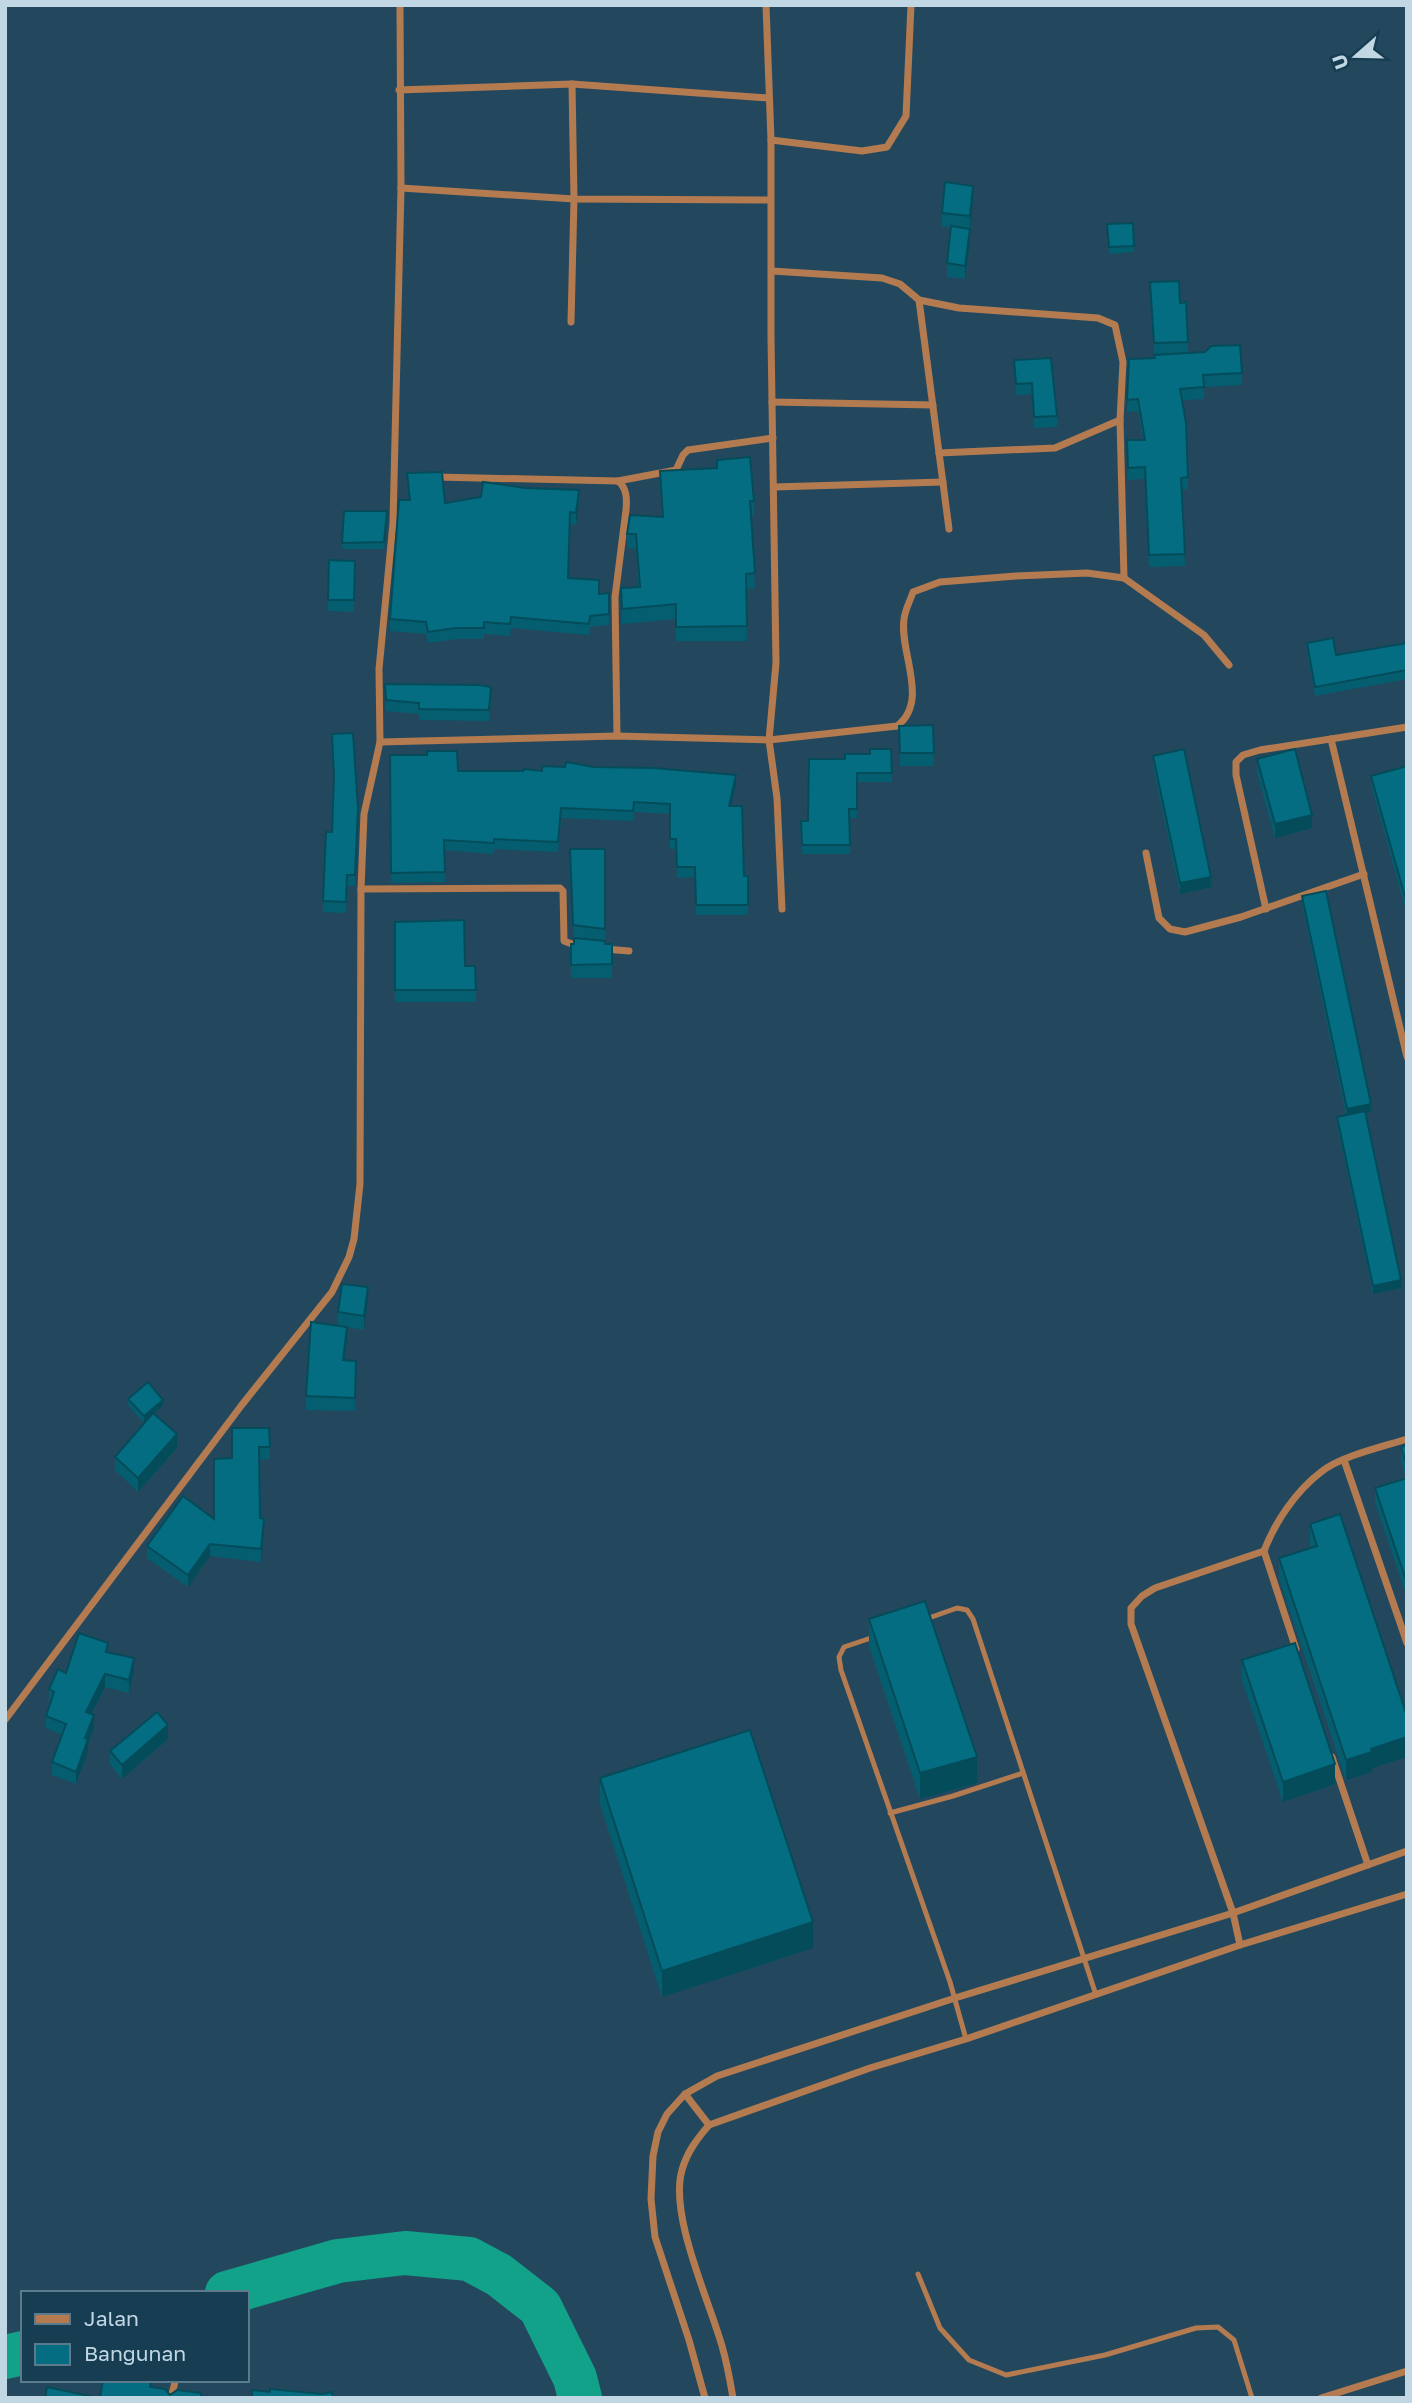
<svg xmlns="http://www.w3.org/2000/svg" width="1412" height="2403" font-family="'Golos Text',sans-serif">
  <rect width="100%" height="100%" fill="#23485e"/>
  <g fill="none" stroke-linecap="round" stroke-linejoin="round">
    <g stroke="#12a28a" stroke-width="44">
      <polyline points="227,2293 338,2261 405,2253 469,2259 499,2275 540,2307 575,2378 580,2398"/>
      <polyline points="5,2357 23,2353"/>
    </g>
    <g stroke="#b47b50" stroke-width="5">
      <polyline points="926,1619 957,1608 967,1610 973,1619 1096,1995"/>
      <polyline points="874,1637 844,1647 839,1657 841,1670 950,1982 966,2039"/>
      <polyline points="890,1813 953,1796 1023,1773"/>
      <polyline points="918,2274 940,2328 969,2360 1006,2375 1105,2355 1196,2328 1218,2327 1234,2340 1252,2398"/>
    </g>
    <g stroke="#b47b50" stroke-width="7">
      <polyline points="399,90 572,84 769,98"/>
      <polyline points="771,140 862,151 887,147 906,116 911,5"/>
      <polyline points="401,188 574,199 770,200"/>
      <polyline points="772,271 882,278 900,284 919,300 959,308 1098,318 1115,325 1123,362 1120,420 1124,578"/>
      <polyline points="919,300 949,529"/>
      <polyline points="571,322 574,199 572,84"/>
      <polyline points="772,402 933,405"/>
      <polyline points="939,453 1055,448 1120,420"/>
      <path d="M 436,477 L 618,481 C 627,488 627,499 626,510 L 615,597 L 617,736"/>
      <polyline points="618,481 676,470 683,455 688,450 773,438"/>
      <polyline points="774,487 943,482"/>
      <polyline points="1331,739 1407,1057"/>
      <polyline points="380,742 617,736 769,740 776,663 771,337 771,140 766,5"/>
      <polyline points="1146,853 1159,918 1170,929 1185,932 1241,917 1364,874"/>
      <polyline points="361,889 560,888 563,891 564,941 580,947"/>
      <path d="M 782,909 L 777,798 L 769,740 L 897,726 C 930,701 899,652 904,619 C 905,610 910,601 913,592 L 940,582 L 1016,576 L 1087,573 L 1124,578 L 1204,635 L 1229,665"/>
      <polyline points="1266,909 1236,775 1236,762 1243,755 1260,750 1407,727"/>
      <polyline points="605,949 629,951"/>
      <polyline points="1344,1460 1407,1643"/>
      <path d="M 1296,1649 L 1264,1551 C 1275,1522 1296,1491 1321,1472 C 1341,1456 1382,1447 1407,1439"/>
      <polyline points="5,1720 241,1406 332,1292 349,1257 354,1239 360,1184 361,889 364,814 380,742 379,669 393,523 401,188 400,5"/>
      <polyline points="1332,1757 1368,1865"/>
      <polyline points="1240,1945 1233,1913 1131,1624 1131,1608 1142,1596 1155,1588 1264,1551"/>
      <polyline points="685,2094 709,2125"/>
      <polyline points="171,2398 175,2382"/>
      <polyline points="705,2398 689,2340 655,2237 651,2199 653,2156 658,2132 667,2114 685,2094 717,2076 955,1998 1233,1913 1407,1851"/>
      <path d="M 733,2398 C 730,2380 727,2363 722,2346 C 709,2300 669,2215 682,2170 C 687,2152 697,2139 709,2125 L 870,2068 L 966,2039 L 1240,1945 L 1407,1894"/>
      <polyline points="1321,2398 1407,2371"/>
    </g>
  </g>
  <g fill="#045e6f">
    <polygon points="973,199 970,229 970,242 965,279 947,277 947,263 951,228 942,226 942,213"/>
    <polygon points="1107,224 1134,246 1134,252 1109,254"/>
    <polygon points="1150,282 1180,303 1188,342 1188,353 1154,354"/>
    <polygon points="1129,359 1242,373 1242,385 1204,387 1204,399 1182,400 1188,477 1188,489 1181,489 1185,566 1149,567 1145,479 1128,480 1127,440 1143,440 1138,411 1127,412"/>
    <polygon points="1014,360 1057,416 1057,427 1034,428 1032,394 1016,395"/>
    <polygon points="717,460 754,501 754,516 751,516 755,588 746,589 747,641 676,641 676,619 622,624 621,588 638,587 636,549 627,548 627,534 662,517 660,471 717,468"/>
    <polygon points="407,473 445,503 579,502 576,525 570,524 568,578 599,594 609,593 609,625 590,627 589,635 511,628 510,636 484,634 484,639 456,639 428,643 426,634 390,631 390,619 409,500"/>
    <polygon points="344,511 387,517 384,549 342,549"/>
    <polygon points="329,560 355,561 354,612 328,611"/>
    <polygon points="1307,643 1336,655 1407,643 1407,679 1315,696 1307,653"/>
    <polygon points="385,684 491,698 489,721 419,720 419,714 386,711"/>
    <polygon points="933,725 934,766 900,766 899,726"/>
    <polygon points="332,734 358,819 355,886 347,886 346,913 323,912 323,901 332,832 334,782"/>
    <polygon points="891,749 892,782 857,782 857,818 850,818 850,854 802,854 801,821 808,821 845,759"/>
    <polygon points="390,755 458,771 542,771 565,767 594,767 736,785 731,806 744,876 748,876 748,915 696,915 695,877 677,878 676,849 670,849 670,814 634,812 633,821 561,818 558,852 494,849 494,854 444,850 445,882 391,883"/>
    <polygon points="1153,756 1211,887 1180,894 1153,766"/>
    <polygon points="1257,759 1312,828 1275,838 1257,772"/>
    <polygon points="1407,766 1407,914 1371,785 1371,776"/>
    <polygon points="570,849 605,849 605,944 612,944 612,978 571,978 571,944 574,944"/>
    <polygon points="1302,896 1371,1112 1366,1113 1401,1288 1373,1294 1337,1125 1337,1117 1346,1115 1302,904"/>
    <polygon points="395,922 465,966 475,966 476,1002 395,1002"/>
    <polygon points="368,1301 364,1330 347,1327 347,1340 345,1360 356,1361 355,1411 306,1410 306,1396 338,1325 338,1312"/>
    <polygon points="128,1399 163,1406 154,1414 177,1448 138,1492 115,1470 115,1457 144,1423 128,1405"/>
    <polygon points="269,1428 270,1459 259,1460 260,1518 264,1531 261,1562 210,1556 188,1587 147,1558 147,1546 214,1519 232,1458"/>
    <polygon points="1407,1445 1407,1597 1375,1502 1375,1488 1406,1478 1401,1461 1401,1447"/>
    <polygon points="1310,1524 1407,1716 1407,1757 1372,1768 1372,1772 1346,1780 1279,1578 1279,1558 1311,1548 1310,1544"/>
    <polygon points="869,1619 977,1783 920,1799 869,1646"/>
    <polygon points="108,1652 134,1671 129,1693 105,1687 92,1714 94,1728 88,1744 88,1752 76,1784 52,1775 52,1762 62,1735 46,1728 46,1716 50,1702 49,1702 49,1689 66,1673"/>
    <polygon points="1242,1660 1335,1784 1283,1802 1242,1680"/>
    <polygon points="168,1739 122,1779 110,1764 110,1751"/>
    <polygon points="600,1778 813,1948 662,1997 600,1804"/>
  </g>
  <g fill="#044c5a">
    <polygon points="973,186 973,199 970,230 970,216"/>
    <polygon points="970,229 970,242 965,279 965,266"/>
    <polygon points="579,490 579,502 576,525 576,513"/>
    <polygon points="736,775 736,785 729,816 729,806"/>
    <polygon points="1312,815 1312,828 1275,838 1275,824"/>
    <polygon points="1211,877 1211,887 1180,894 1180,883"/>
    <polygon points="1371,1104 1371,1112 1347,1117 1347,1109"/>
    <polygon points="1401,1280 1401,1288 1373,1294 1373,1286"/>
    <polygon points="368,1287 368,1301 364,1330 364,1316"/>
    <polygon points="347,1327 347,1340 343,1374 343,1360"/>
    <polygon points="163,1400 163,1406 144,1423 144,1416"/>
    <polygon points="177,1434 177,1448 138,1492 138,1478"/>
    <polygon points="264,1519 264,1531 261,1562 261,1549"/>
    <polygon points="210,1544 210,1556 188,1587 188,1575"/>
    <polygon points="134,1658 134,1671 129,1693 129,1680"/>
    <polygon points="105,1674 105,1687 86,1725 86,1712"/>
    <polygon points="94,1715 94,1728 88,1744 88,1752 76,1784 76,1772 85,1738"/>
    <polygon points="168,1725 168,1739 122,1779 122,1765"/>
    <polygon points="1407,1737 1407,1757 1372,1768 1372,1772 1346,1780 1346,1760 1371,1749"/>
    <polygon points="977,1757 977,1783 920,1799 920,1773"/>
    <polygon points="1335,1764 1335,1784 1283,1802 1283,1782"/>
    <polygon points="813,1922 813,1948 662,1997 662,1971"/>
  </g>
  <g fill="#056d81" stroke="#044c5a" stroke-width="2">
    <polygon points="945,182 973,186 970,216 942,213"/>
    <polygon points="1133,223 1134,246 1109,247 1107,224"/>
    <polygon points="951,226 970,229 965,266 947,263"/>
    <polygon points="1179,281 1180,303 1186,302 1188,342 1154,343 1150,282"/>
    <polygon points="1240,345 1242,373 1203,375 1204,387 1180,389 1186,423 1188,477 1181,478 1185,554 1149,555 1145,467 1128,468 1127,440 1145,440 1138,399 1127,400 1129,359 1155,358 1154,355 1205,352 1211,346"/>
    <polygon points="1051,358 1057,416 1034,417 1032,383 1016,384 1014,360"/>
    <polygon points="750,457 754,501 750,501 755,573 746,574 747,626 676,627 676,604 622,609 621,588 640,587 636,534 627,534 630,515 663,517 660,471 717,468 717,460"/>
    <polygon points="442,472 445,503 481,497 483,482 525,488 579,490 576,513 570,512 568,578 599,580 599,594 609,593 609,614 590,616 589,624 511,617 510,624 484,622 484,628 456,628 428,632 426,622 390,619 399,500 410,500 407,473"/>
    <polygon points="344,511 387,511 384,542 342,543"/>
    <polygon points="329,560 355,561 354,600 328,600"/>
    <polygon points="1333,638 1336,655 1407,643 1407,670 1315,687 1307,643"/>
    <polygon points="385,684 479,685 491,687 489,710 419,709 419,703 386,700"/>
    <polygon points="933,725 934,753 900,753 899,726"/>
    <polygon points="353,733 358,808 355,875 347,875 346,902 323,901 326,832 332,832 334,776 332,734"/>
    <polygon points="870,749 891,749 892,773 857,773 857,809 849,809 850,845 802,845 801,821 808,821 809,759 845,759 845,754 870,754"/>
    <polygon points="1184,749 1211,877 1180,883 1153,756"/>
    <polygon points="1295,749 1312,815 1275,824 1257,759"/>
    <polygon points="427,751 457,751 458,771 523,771 524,769 542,771 542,766 565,767 566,762 594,767 653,768 736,775 729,806 742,806 744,876 748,876 748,905 696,905 695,867 677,867 676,839 670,839 670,804 634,802 633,811 561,808 558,842 494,839 494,843 444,840 445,872 391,873 390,755 427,755"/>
    <polygon points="1407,766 1407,904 1371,776"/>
    <polygon points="570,849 605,849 605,929 573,925"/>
    <polygon points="1326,891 1371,1104 1347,1109 1302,896"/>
    <polygon points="464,920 465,966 475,966 476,990 395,990 395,922"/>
    <polygon points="574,938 605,941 605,944 612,944 612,964 571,965 571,944 574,944"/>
    <polygon points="1365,1111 1401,1280 1373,1286 1337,1117"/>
    <polygon points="342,1284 368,1287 364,1316 338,1312"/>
    <polygon points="311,1322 347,1327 343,1360 356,1361 355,1398 306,1396"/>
    <polygon points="148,1382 163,1400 144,1416 128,1399"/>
    <polygon points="153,1413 177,1434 138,1478 115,1457"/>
    <polygon points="232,1428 269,1428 270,1447 259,1447 260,1518 264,1519 261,1549 210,1544 188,1575 147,1546 183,1496 214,1519 214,1459 232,1458"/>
    <polygon points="1407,1445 1407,1466 1401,1447"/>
    <polygon points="1407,1478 1407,1583 1375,1488"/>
    <polygon points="1340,1514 1407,1716 1407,1737 1371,1749 1372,1752 1346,1760 1279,1558 1317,1546 1310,1524"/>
    <polygon points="925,1601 977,1757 920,1773 869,1619"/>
    <polygon points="79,1633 108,1643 106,1652 134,1658 129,1680 105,1674 86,1712 94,1715 85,1738 88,1739 76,1772 52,1762 66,1724 46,1716 54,1692 49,1689 58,1669 66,1673"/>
    <polygon points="1295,1643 1335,1764 1283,1782 1242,1660"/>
    <polygon points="157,1712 168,1725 122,1765 110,1751"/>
    <polygon points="750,1730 813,1922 662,1971 600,1778"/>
    <polygon points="103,2380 151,2380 150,2387 165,2389 170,2395 177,2390 201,2393 201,2396 218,2398 100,2398"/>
    <polygon points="47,2387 99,2398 45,2398"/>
    <polygon points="270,2389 322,2394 332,2392 333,2398 252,2398 252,2390 270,2392"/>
  </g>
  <rect width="1412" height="2403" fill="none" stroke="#c2d7e4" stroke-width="14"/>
  <rect x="21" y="2291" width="228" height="91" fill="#173d53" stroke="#5b7b8d" stroke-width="2"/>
  <rect x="35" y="2314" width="35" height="10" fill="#b47b50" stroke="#5b7b8d" stroke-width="2"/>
  <text x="84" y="2326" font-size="21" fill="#c2d7e4">Jalan</text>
  <rect x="35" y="2344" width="35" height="21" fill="#056d81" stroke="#5b7b8d" stroke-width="2"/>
  <text x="84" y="2361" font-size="21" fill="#c2d7e4">Bangunan</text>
  <g transform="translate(1356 56) rotate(250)" stroke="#173d53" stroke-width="5" paint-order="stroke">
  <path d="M0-5L12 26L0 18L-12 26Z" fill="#c2d7e4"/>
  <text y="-10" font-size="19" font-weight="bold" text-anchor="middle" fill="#c2d7e4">U</text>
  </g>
</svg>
